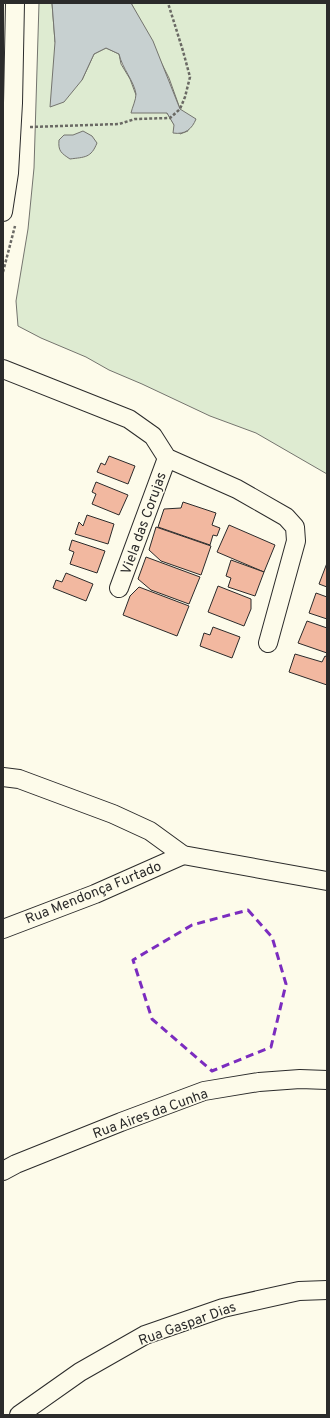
<svg xmlns="http://www.w3.org/2000/svg" width="330" height="1418" font-family="Overpass,sans-serif">
  <rect width="100%" height="100%" fill="#fdfbea"/>
  <polygon fill="#deebd1" stroke="#74746e" points="39,3 52,3 55,42 82,80 94,54 106,48 119,54 121,64 130,79 136,95 167,113 180,134 188,131 169,78 131,3 327,3 327,474 256,433 210,416 142,384 109,370 86,357 41,338 18,326 16,301 28,229 34,168"/>
  <g fill="#c7d0d0" stroke="#74746e">
    <path d="M 52,3 L 131,3 L 153,41 L 180,109 L 196,119 C 192,129 185,135 173,133 L 174,125 L 167,113 L 131,113 C 132,108 136,100 136,94 C 134,81 122,68 119,54 L 106,48 L 94,54 L 82,80 L 64,102 L 50,107 L 55,42 Z"/>
    <path d="M 83,131 L 92,136 L 97,143 C 91,158 85,157 70,159 C 61,153 58,151 59,140 L 64,135 L 73,135 Z"/>
  </g>
  <g fill="#f2b8a0" stroke="#2b2b2b">
    <polygon points="109,456 135,466 128,484 97,472 101,463 105,465"/>
    <polygon points="96,482 128,495 119,515 92,504 96,494 92,492"/>
    <polygon points="183,502 216,513 212,525 220,528 217,536 213,535 210,545 158,527 164,509 181,508"/>
    <polygon points="87,515 114,524 108,544 75,534 79,522 83,526"/>
    <polygon points="229,525 275,545 264,572 217,552"/>
    <polygon points="156,527 211,546 201,575 161,561 149,550"/>
    <polygon points="72,540 105,551 97,573 70,564 74,552 69,550"/>
    <polygon points="146,557 200,577 189,604 151,590 138,579"/>
    <polygon points="231,560 264,572 255,596 228,587 231,578 226,576"/>
    <polygon points="327,563 327,587 319,584"/>
    <polygon points="66,573 93,584 86,601 53,588 56,580 62,582"/>
    <polygon points="218,586 251,599 251,609 244,626 208,612"/>
    <polygon points="139,587 189,606 177,636 123,615 130,596"/>
    <polygon points="316,593 327,597 327,619 309,613"/>
    <polygon points="307,621 327,628 327,653 298,643"/>
    <polygon points="213,627 240,637 232,658 200,646 204,633 210,635"/>
    <polygon points="295,654 322,662 325,656 327,657 327,685 289,672"/>
  </g>
  <g fill="none" stroke-linecap="round" stroke-linejoin="round">
    <defs>
      <g id="street">
        <polyline points="3,212 9,173 13,103 15,3"/>
        <polyline points="3,369 129,419 153,436 167,458 237,489 286,517 295,527 296,541 268,643"/>
        <polyline points="119,588 167,458"/>
        <polyline points="3,777 19,779 113,814 150,831 183,855 327,881"/>
        <polyline points="3,929 95,894 183,855"/>
        <polyline points="3,1171 16,1164 121,1122 204,1091 259,1082 300,1079 327,1080"/>
        <polyline points="19,1415 80,1372 145,1335 223,1308 299,1291 327,1290"/>
      </g>
    </defs>
    <use href="#street" stroke="#2b2b2b" stroke-width="20"/>
    <g stroke="#6a6964" stroke-width="2.5" stroke-dasharray="3 2" stroke-linecap="butt">
      <polyline points="30,127 119,124 135,119 170,118 180,109 185,97 190,77 183,51 168,3"/>
      <polyline points="3,272 15,226"/>
    </g>
    <use href="#street" stroke="#fdfbea" stroke-width="18"/>
  </g>
  <path fill="none" stroke="#7b2cbf" stroke-width="3" stroke-dasharray="8 5" stroke-linejoin="round" d="M 248,910 L 272,937 L 286,984 L 271,1047 L 212,1071 L 152,1019 L 133,960 L 192,925 Z"/>
  <g text-anchor="middle" stroke-width="3" stroke-linejoin="round" paint-order="stroke">
    <g font-size="14" fill="#2b2b2b" stroke="#fdfbea">
      <text transform="translate(143 523) rotate(-70)" y="5">Viela das Corujas</text>
      <text transform="translate(93 892) rotate(-22)" y="5">Rua Mendonça Furtado</text>
      <text transform="translate(150 1113) rotate(-20)" y="5">Rua Aires da Cunha</text>
      <text transform="translate(187 1323) rotate(-20)" y="5">Rua Gaspar Dias</text>
    </g>
  </g>
  <rect width="330" height="1418" fill="none" stroke="#2b2b2b" stroke-width="8"/>
</svg>
